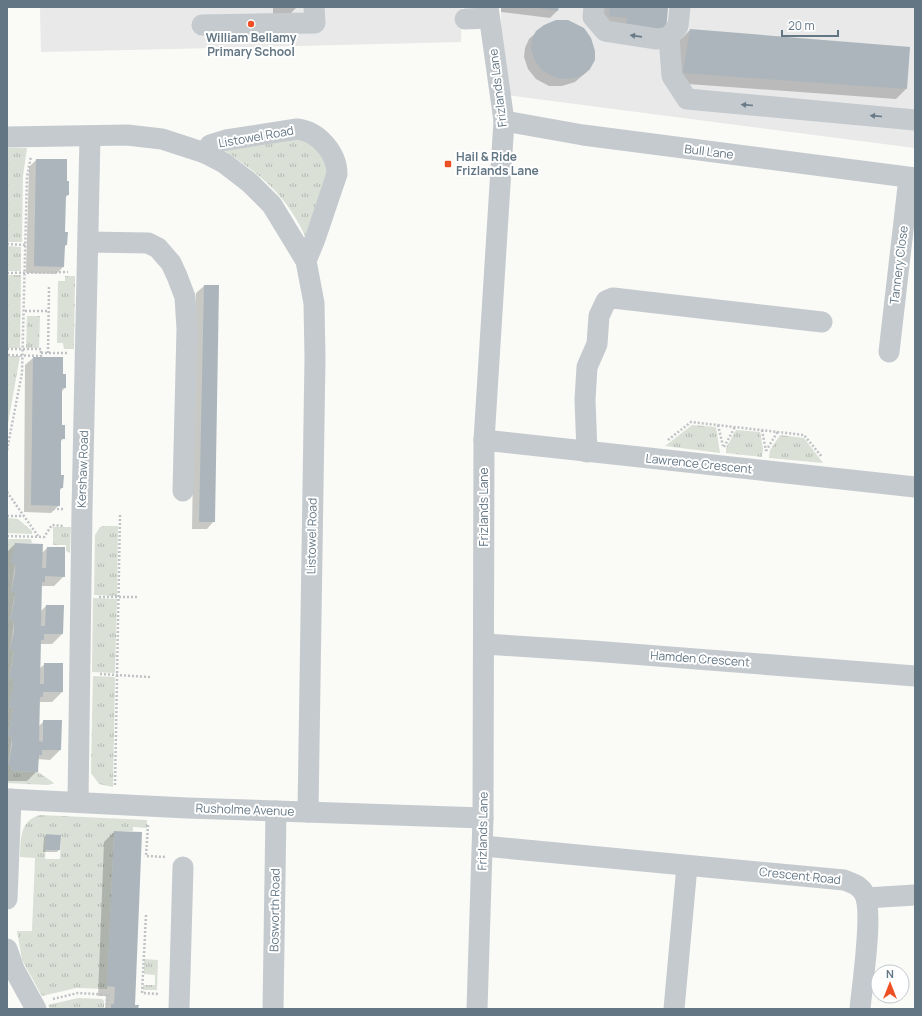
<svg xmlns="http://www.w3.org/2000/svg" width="922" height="1016" font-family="Manrope,sans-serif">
  <defs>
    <pattern id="grass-tufts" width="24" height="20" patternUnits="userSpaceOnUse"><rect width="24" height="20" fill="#dae0d6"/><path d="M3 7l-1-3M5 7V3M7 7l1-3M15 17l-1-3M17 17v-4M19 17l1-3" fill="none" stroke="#b4bab3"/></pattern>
  </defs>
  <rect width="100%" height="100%" fill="#fafaf7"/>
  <g fill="#e8e9e8">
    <polygon points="40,7 462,7 461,42 41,52"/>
    <polygon points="501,7 915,7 915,148 499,94"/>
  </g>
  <g fill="url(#grass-tufts)" fill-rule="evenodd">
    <path d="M 296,136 L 309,140 L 330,165 L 305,236 C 287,196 261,175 225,151 L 227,148 Z"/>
    <polygon points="7,148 27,148 23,176 22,242 7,242"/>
    <polygon points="7,246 21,247 21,271 7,271"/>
    <polygon points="7,275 21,275 20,348 7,348"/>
    <polygon points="65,276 75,276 74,349 64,349 63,343 57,343 58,281 65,281"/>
    <polygon points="27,316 40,316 39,348 26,348"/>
    <polygon points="7,356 20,356 7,429"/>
    <polygon points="692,425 716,427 720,453 665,446"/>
    <polygon points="736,430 760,432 763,449 762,457 726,453 726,448"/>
    <polygon points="780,435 804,438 823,463 769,458 770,450"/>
    <polygon points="7,518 18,519 32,531 32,534 7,533"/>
    <polygon points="104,526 118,526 117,596 94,595 95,535 100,527"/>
    <polygon points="53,527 71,527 70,553 66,551 66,545 53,545"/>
    <polygon points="7,539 31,539 32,543 15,543 12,563 15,563 11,592 15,592 10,620 14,621 10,649 14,650 9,678 13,679 13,689 9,707 13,708 8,736 12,737 8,765 11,766 12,771 38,772 54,783 48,785 7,783"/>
    <polygon points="93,598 117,599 115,673 92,672"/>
    <polygon points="93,676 115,677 113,787 99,784 91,773"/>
    <path d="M 40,815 L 147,820 L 147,828 L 133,827 L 133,831 L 114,831 L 107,989 L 76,988 L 42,996 L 22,960 L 17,931 L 32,931 L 35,858 L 20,857 C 21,839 19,821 40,815 ZM 46,834 L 61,835 L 60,859 L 45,859 Z"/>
    <polygon points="144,959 158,960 157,990 143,990 143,985 155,985 155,975 144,974"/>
    <polygon points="78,998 102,999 104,1001 104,1009 50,1009 48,1005"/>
  </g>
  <g fill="#0003">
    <polygon points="273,7 297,7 290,14 273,14"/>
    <polygon points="501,7 558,7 557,11 550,18 501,12"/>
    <polygon points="604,7 667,7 657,38 602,24"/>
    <polygon points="690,30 906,89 896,99 674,83 680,40"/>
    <polygon points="537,32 590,69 575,82 562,86 549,86 536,79 528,69 524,57 525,48 529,39"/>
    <polygon points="36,160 68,195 65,198 64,233 66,245 64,248 63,267 56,274 26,273 29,167"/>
    <polygon points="204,286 214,521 207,529 192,529 196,293"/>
    <polygon points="33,358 62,358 62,375 65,388 61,392 61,426 64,438 60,442 60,476 62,488 59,491 59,505 51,513 24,512 25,365"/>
    <polygon points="15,544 41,554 47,548 64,548 64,576 54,586 41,586 41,611 46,606 63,606 62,634 52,644 40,644 39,669 45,664 62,664 62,692 52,702 39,702 38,727 44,721 60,750 50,760 38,759 37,771 27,781 7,781 7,552"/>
    <polygon points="114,832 141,833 134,1006 137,1009 105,1009 106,996 98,996 104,842"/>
    <polygon points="46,835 59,850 57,852 43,852 44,837"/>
  </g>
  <g fill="#abb5bb">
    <polygon points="531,7 559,7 558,11"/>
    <polygon points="610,7 668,7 666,30 626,26 627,18 609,16"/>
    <polygon points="556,20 568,20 584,28 591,38 595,51 595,60 590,69 583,75 570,79 557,78 543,71 535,61 531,49 532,39 536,31 544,25"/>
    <polygon points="690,29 910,47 907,89 683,73"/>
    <polygon points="36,159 67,159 67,181 69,181 69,195 66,195 65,232 68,232 67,245 65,245 64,267 34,266"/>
    <polygon points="204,285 219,285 215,522 199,522"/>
    <polygon points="33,357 63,357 63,374 66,374 66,388 62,388 62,425 65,425 65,439 61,439 61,475 64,475 63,488 60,488 60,506 31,505"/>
    <polygon points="15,543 43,544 42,568 46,568 47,547 65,547 65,577 45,576 45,582 42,582 41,626 45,626 46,605 64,605 63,634 44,634 44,640 41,640 40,684 44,684 44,663 63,663 63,692 43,692 43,697 40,697 39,741 43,742 43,720 62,720 61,750 42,750 42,755 39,755 38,772 12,771 11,766 8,765 12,746 12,737 8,736 13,708 9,707 13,689 13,679 9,678 13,659 14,650 10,649 14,631 14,621 10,620 14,602 15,592 11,592 15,573 15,563 11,563"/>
    <polygon points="114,831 142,832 135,1005 139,1005 138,1009 111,1009 111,1004 114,1004 115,987 107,986"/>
    <polygon points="46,834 61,835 60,850 45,850"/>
  </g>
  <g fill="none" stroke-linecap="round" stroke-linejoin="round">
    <g stroke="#bfc2c5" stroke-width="2.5" stroke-dasharray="2 2" stroke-linecap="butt">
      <polyline points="7,244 26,245"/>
      <polyline points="7,273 68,272"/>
      <polyline points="25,311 49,311"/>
      <polyline points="7,349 41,349 41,356 7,355"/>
      <polyline points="41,353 67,353"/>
      <polyline points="48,353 49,287"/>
      <polyline points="718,425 723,446"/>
      <polyline points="762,430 766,451"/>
      <polyline points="668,440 691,422 804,435 822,457"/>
      <polyline points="724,447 735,427"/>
      <polyline points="7,450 22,373 27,177 31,156"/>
      <polyline points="766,451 778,431"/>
      <polyline points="7,492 38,536"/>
      <polyline points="49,509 63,509"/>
      <polyline points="7,516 24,516"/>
      <polyline points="7,536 44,537 52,525 63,526"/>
      <polyline points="99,597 138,597"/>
      <polyline points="100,674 150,677"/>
      <polyline points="115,785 120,515"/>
      <polyline points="148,825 146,856 166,857"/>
      <polyline points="146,915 142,993 159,994"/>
      <polyline points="53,999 78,993 111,995"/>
      <polyline points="107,1009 107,995"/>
    </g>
    <g stroke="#c5cace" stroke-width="21">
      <polyline points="594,7 593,17 605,31 657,39 669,37 678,26 680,7"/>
      <polyline points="465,19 489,18"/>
      <polyline points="202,25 315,23 314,7"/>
      <polyline points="669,37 672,76 687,99 915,120"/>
      <polyline points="504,121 583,135 915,178"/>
      <polyline points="7,137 127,135 162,139 205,153 224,163 250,183 272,205 306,261 314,303 315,358 308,812"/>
      <path d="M 205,153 L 210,145 L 226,140 L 297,129 C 318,131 337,153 337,174 L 315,239 L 306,261"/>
      <polyline points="88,242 148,243 158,248 171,263 177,276 185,297 187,329 183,491"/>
      <polyline points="889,352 909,178"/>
      <polyline points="484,440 915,487"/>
      <polyline points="587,452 585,400 587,367 597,344 599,316 606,301 613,298 822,322"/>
      <polyline points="485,644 593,651 915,676"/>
      <polyline points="7,799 187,808 483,818"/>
      <polyline points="78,801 82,510 90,136"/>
      <path d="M 483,846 L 844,880 C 852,883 859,885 864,893 C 874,910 862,986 860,1009"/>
      <polyline points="866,898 915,895"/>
      <polyline points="7,899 11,799"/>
      <polyline points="7,949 14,969 36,1009"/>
      <polyline points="179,1009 183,867"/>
      <polyline points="273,1009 276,811"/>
      <polyline points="477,1009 483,818 484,440 504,121 488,7"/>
      <polyline points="674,1009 687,866"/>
    </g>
  </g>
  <defs><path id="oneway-solid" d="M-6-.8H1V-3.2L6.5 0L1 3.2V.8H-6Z"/></defs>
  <g fill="#687a88">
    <use href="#oneway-solid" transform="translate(636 36) rotate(-172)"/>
    <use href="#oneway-solid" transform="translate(747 105) rotate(-175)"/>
    <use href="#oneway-solid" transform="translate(876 116) rotate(-175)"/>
  </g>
  <g fill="#ee5023" stroke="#fff" stroke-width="1.5">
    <circle cx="251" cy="24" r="4"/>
    <rect x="444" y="160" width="8" height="8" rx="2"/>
  </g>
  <g text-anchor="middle" stroke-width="4" stroke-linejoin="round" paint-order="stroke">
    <g font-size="12" font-weight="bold" fill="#637684" stroke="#fff">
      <text x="251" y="42">William Bellamy<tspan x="251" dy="14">Primary School</tspan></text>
      <text x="456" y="161" text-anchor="start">Hail &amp; Ride<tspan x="456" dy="14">Frizlands Lane</tspan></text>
    </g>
    <g font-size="12" fill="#637684" stroke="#fff">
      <text transform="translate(498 88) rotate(-97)" y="4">Frizlands Lane</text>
      <text transform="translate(256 137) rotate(-10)" y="4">Listowel Road</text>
      <text transform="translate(709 152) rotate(7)" y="4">Bull Lane</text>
      <text transform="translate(899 265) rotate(-83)" y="4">Tannery Close</text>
      <text transform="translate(699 464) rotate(6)" y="4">Lawrence Crescent</text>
      <text transform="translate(83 469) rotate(-88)" y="4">Kershaw Road</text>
      <text transform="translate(484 507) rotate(-90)" y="4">Frizlands Lane</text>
      <text transform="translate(312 536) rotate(-89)" y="4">Listowel Road</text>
      <text transform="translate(700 659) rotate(4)" y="4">Hamden Crescent</text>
      <text transform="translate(245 810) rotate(2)" y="4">Rusholme Avenue</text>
      <text transform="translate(483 831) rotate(-89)" y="4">Frizlands Lane</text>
      <text transform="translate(800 876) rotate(6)" y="4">Crescent Road</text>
      <text transform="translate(275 910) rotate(-89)" y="4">Bosworth Road</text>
    </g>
  </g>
  <rect width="922" height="1016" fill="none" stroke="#637684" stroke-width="16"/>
  <g transform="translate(890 984)"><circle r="19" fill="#ffffff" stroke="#c1c8ce"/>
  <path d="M0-3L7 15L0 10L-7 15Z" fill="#ee5023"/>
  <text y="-6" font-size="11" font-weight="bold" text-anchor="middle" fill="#637684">N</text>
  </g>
  <path d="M782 30v6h56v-6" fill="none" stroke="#637684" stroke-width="2"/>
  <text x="788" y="30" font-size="12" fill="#637684" stroke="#ffffff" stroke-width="3" paint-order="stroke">20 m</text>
</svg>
